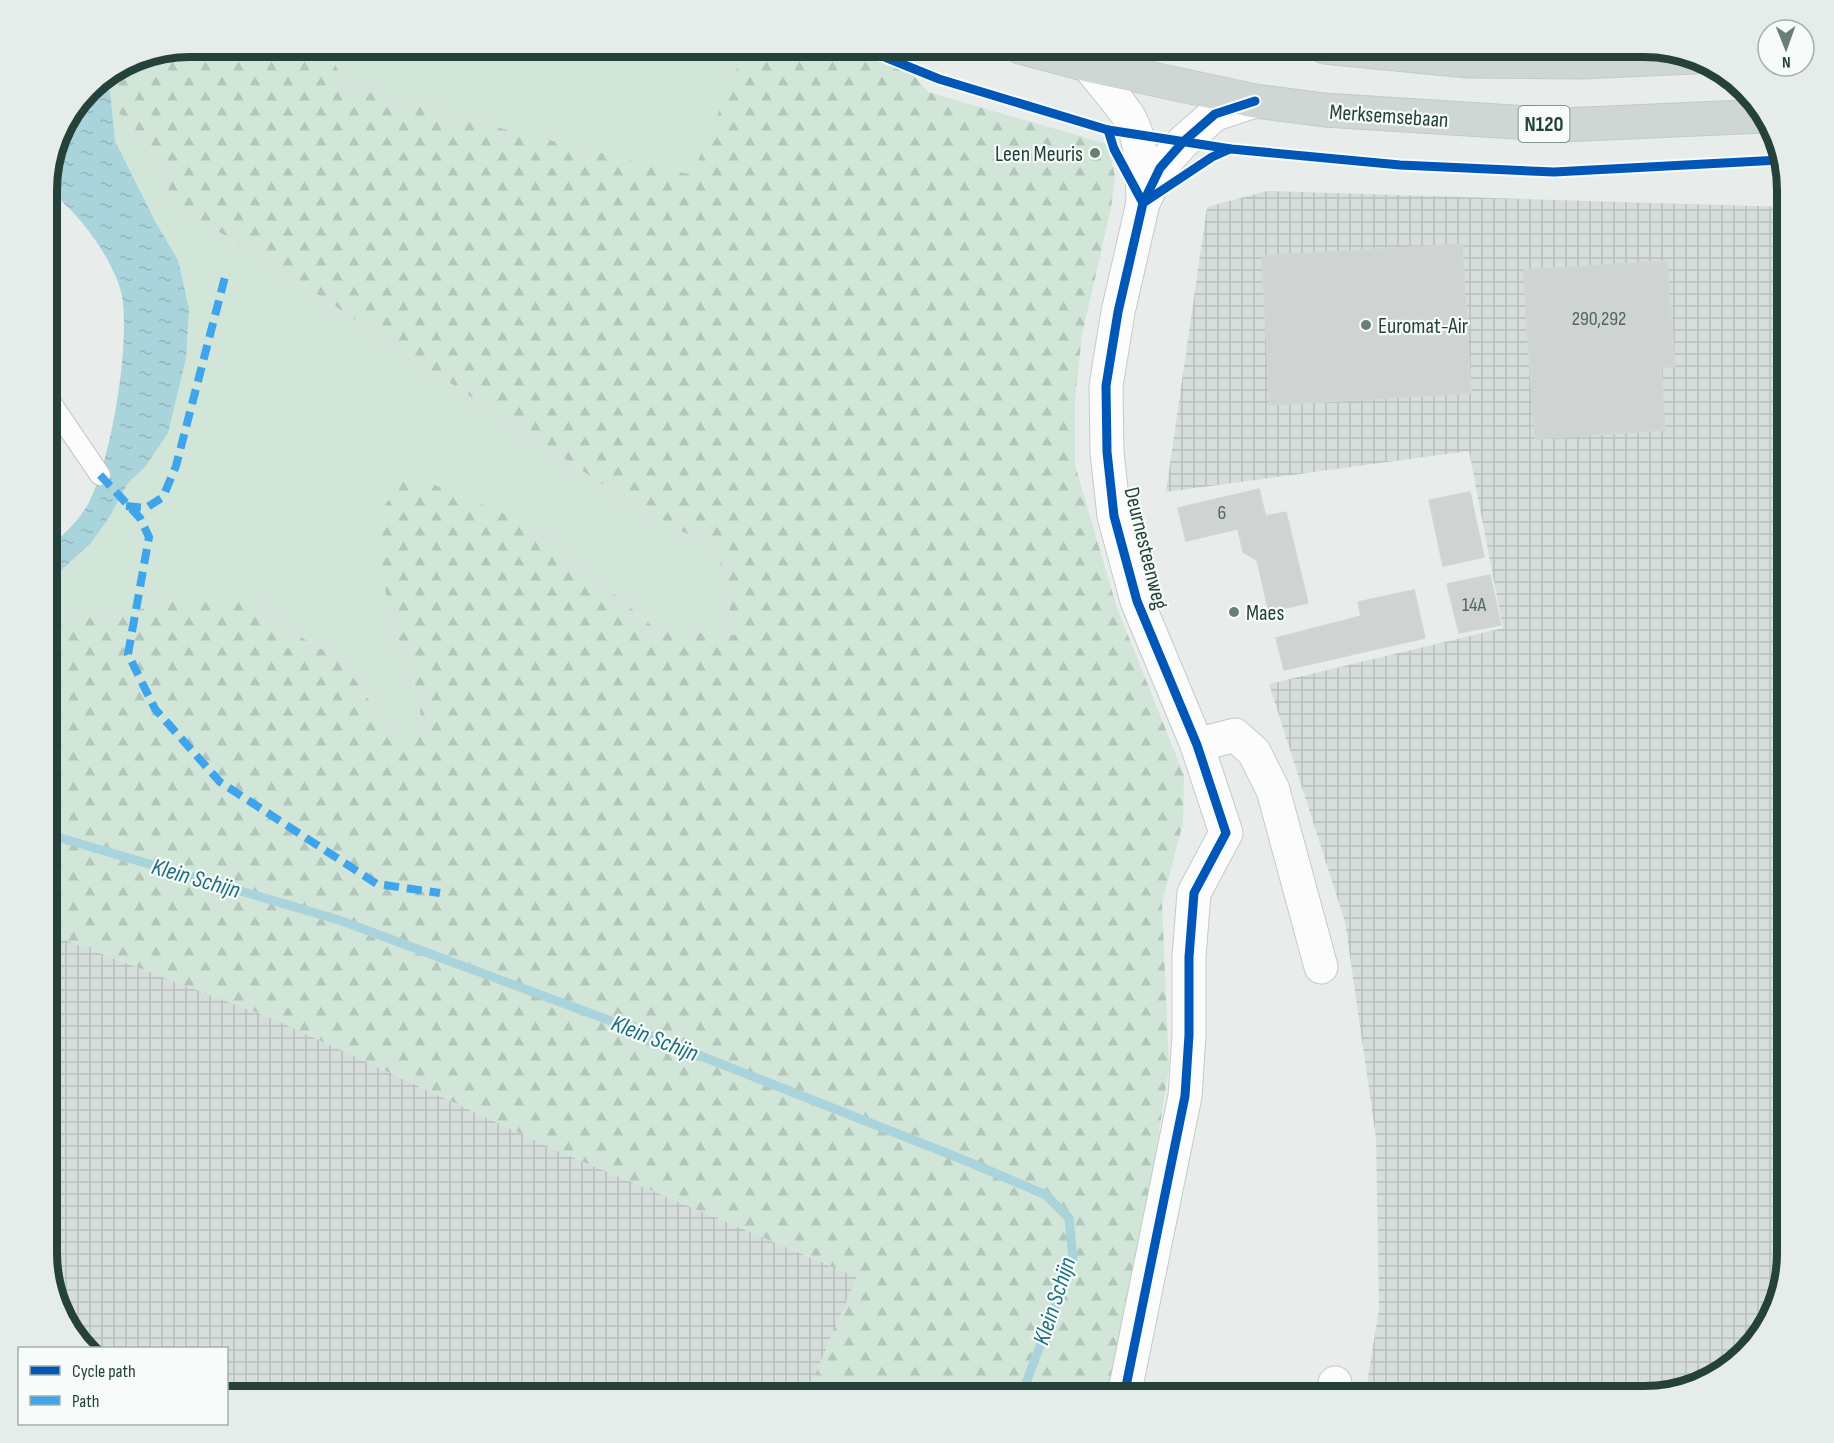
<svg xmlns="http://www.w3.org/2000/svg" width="1834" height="1443" font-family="'Sofia Sans Condensed',sans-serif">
  <defs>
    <pattern id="industrial-grid" width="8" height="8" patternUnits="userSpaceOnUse" patternTransform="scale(1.5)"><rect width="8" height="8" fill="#d6dedb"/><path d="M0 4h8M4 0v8" fill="none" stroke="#b8c0bd"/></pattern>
    <pattern id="forest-firs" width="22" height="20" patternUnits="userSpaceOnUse" patternTransform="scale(1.5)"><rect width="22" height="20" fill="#d1e6d8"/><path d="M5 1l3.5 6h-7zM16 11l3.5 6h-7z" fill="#b3c6ba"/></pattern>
    <pattern id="water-ripples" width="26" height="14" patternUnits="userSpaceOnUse" patternTransform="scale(1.5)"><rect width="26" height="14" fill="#a9d4db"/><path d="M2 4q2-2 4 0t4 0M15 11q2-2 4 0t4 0" fill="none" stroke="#91b7bd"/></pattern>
  </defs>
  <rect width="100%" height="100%" fill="#e8edeb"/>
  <g fill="url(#industrial-grid)">
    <polygon points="1267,191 1787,207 1787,1253 1777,1308 1752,1347 1707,1382 1644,1396 1365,1396 1379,1309 1376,1138 1345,922 1269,684 1503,628 1469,451 1166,492 1207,207"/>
    <polygon points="47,933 274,1019 565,1154 857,1277 806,1396 227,1396 226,1348 86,1348 61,1317 47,1262"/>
  </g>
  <g fill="#d1e6d8">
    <polygon points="330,47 746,47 693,176 451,116 342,84"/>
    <polygon points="110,104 154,148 175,208 248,248 650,516 717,548 735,635 657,630 532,525 388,609 420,702 421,737 395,738 342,661 287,629 253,602 166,601 119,616 47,620 47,583 110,516 128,483 145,467 178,260 156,223 115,141"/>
  </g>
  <polygon fill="url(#forest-firs)" points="190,47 330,47 342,84 451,116 692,175 746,47 838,47 911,72 928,92 1107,144 1115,176 1111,208 1082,335 1075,399 1075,465 1117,608 1184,775 1183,823 1162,903 1169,1067 1144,1229 1109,1396 806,1396 857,1277 565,1154 274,1019 47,933 47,620 119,616 166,601 211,596 253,602 287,629 342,661 395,738 421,737 420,702 388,609 376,517 408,474 532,525 657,630 735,635 717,548 650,516 248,248 175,208 154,148 110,104 108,74 135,57"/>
  <path fill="url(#water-ripples)" d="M 108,74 L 115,141 L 156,223 L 178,260 L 189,309 L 186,358 L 168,433 L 145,467 L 128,483 L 110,516 L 91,543 L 47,583 L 47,550 C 62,535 82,519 91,498 C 112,454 130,345 122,296 C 115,261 77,209 47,190 C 47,147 72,97 108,74 Z"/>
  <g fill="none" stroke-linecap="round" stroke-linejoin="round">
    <polyline stroke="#a9d4db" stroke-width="9" points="47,834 339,920 638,1031 969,1162 1046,1195 1069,1218 1073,1259 1021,1396"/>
  </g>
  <g fill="#cfd4d2" stroke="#d1d6d4" stroke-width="1.5">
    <polygon points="1462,244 1471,393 1270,405 1262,256"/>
    <polygon points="1667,261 1675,366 1661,368 1665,430 1535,439 1523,270"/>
    <polygon points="1259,489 1267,522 1186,541 1178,508"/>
    <polygon points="1470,492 1484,557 1443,566 1429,500"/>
    <polygon points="1286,512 1308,603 1269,612 1257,560 1243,552 1238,529 1267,522 1265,516"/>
    <polygon points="1490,575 1501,625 1459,633 1447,584"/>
    <polygon points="1414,590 1425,638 1284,670 1276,638 1361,616 1358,602"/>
  </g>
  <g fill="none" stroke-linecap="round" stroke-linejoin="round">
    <defs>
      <polyline id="service" points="47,397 100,475"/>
      <g id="minor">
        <path d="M 1088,65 C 1101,82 1117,99 1129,117 C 1143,141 1142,173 1143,200"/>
        <polyline points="1197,745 1235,735 1254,752 1273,790 1321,967"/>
        <polyline points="1124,1396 1185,1096 1189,1035 1189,957 1194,893 1226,833 1197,745 1137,601 1114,516 1107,452 1106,386 1118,312 1143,203 1160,168 1183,142 1215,114 1255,101"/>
        <polyline points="1334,1396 1335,1383"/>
      </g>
      <g id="primary">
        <polyline points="1020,47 1088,65 1255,101 1324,110 1563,125 1765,116"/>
        <polyline points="1325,47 1467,61 1582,62 1695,57"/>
      </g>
    </defs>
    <use href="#service" stroke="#c5cac8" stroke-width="22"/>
    <use href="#minor" stroke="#c5cac8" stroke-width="35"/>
    <use href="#primary" stroke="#c3ccc9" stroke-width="35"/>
    <use href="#service" stroke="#fcfcfc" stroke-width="20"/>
    <use href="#minor" stroke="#fcfcfc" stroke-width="33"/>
    <use href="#primary" stroke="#cfd7d5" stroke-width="33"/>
    <g stroke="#3ea4ec" stroke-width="8" stroke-dasharray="15 8" stroke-linecap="butt">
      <polyline points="100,475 140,518 149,537 128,654 155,709 220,782 377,884 440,893"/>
      <polyline points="126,506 146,508 163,497 176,466 226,273"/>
    </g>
    <defs>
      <g id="cycleway">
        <polyline points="860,47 939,79 1108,130 1231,149 1400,165 1554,172 1781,160"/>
        <polyline points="1108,130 1114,149 1143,203"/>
        <polyline points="1143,203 1212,157 1230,149"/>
        <polyline points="1124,1396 1185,1096 1189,1035 1189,957 1194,893 1226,833 1197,745 1137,601 1114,516 1107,452 1106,386 1118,312 1143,203 1160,168 1183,142 1215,114 1255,101"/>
      </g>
    </defs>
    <use href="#cycleway" stroke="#f7fbf9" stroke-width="13"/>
    <use href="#cycleway" stroke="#0057b8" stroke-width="9"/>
  </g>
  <g fill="#697e78" stroke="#f7fbf9" stroke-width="2">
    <circle cx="1095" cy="153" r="6"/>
    <circle cx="1366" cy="325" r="6"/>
    <circle cx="1234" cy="612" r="6"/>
  </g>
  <g text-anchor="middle" stroke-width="4.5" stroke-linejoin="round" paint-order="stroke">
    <g font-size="20" fill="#506761">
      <text x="1599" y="325">290,292</text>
      <text x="1222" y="519">6</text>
      <text x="1474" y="611">14A</text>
    </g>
    <rect fill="#f7fbf9" stroke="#637a73" stroke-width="1.5" x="1518.5" y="106" width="51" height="36" rx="4.5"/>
    <g font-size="21" font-weight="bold" fill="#24423a">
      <text x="1544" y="131">N120</text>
    </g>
    <g font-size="22" fill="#24423a" stroke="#f7fbf9">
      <text transform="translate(1389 115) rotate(4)" y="8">Merksemsebaan</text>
      <text transform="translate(1147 548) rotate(76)" y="8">Deurnesteenweg</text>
    </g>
    <g font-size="22" fill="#24423a" stroke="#f7fbf9" text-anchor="start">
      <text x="1083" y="161" text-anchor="end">Leen Meuris</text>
      <text x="1378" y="333">Euromat-Air</text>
      <text x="1246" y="620">Maes</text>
    </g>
    <g font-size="24" font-style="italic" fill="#1c6f80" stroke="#f7fbf9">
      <text transform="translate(196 878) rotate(16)" y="8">Klein Schijn</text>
      <text transform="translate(655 1038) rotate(21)" y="8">Klein Schijn</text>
      <text transform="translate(1054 1301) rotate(-72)" y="8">Klein Schijn</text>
    </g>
  </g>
  <path d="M0 0H1834V1443H0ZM190 57H1644A133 133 0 0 1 1777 190V1253A133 133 0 0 1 1644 1386H190A133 133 0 0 1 57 1253V190A133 133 0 0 1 190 57Z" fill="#e6ecea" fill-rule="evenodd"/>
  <path fill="none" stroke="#24423a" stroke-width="8" d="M190 57H1644A133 133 0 0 1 1777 190V1253A133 133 0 0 1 1644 1386H190A133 133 0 0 1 57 1253V190A133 133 0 0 1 190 57Z"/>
  <rect x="18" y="1347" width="210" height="78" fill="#f7fbf9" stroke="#a3b1ad" stroke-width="1.5"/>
  <rect x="30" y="1366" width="30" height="9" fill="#0057b8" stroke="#a3b1ad" stroke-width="1.5"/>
  <text x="72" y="1377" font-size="18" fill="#24423a">Cycle path</text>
  <rect x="30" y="1396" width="30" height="9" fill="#3ea4ec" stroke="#a3b1ad" stroke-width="1.5"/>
  <text x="72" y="1407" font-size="18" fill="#24423a">Path</text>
  <g transform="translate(1786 48) rotate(179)"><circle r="28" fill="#f7fbf9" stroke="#a3b1ad" stroke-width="1.5"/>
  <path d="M0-4.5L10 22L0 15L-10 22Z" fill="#697e78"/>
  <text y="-9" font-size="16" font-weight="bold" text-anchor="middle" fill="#24423a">N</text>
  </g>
</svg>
